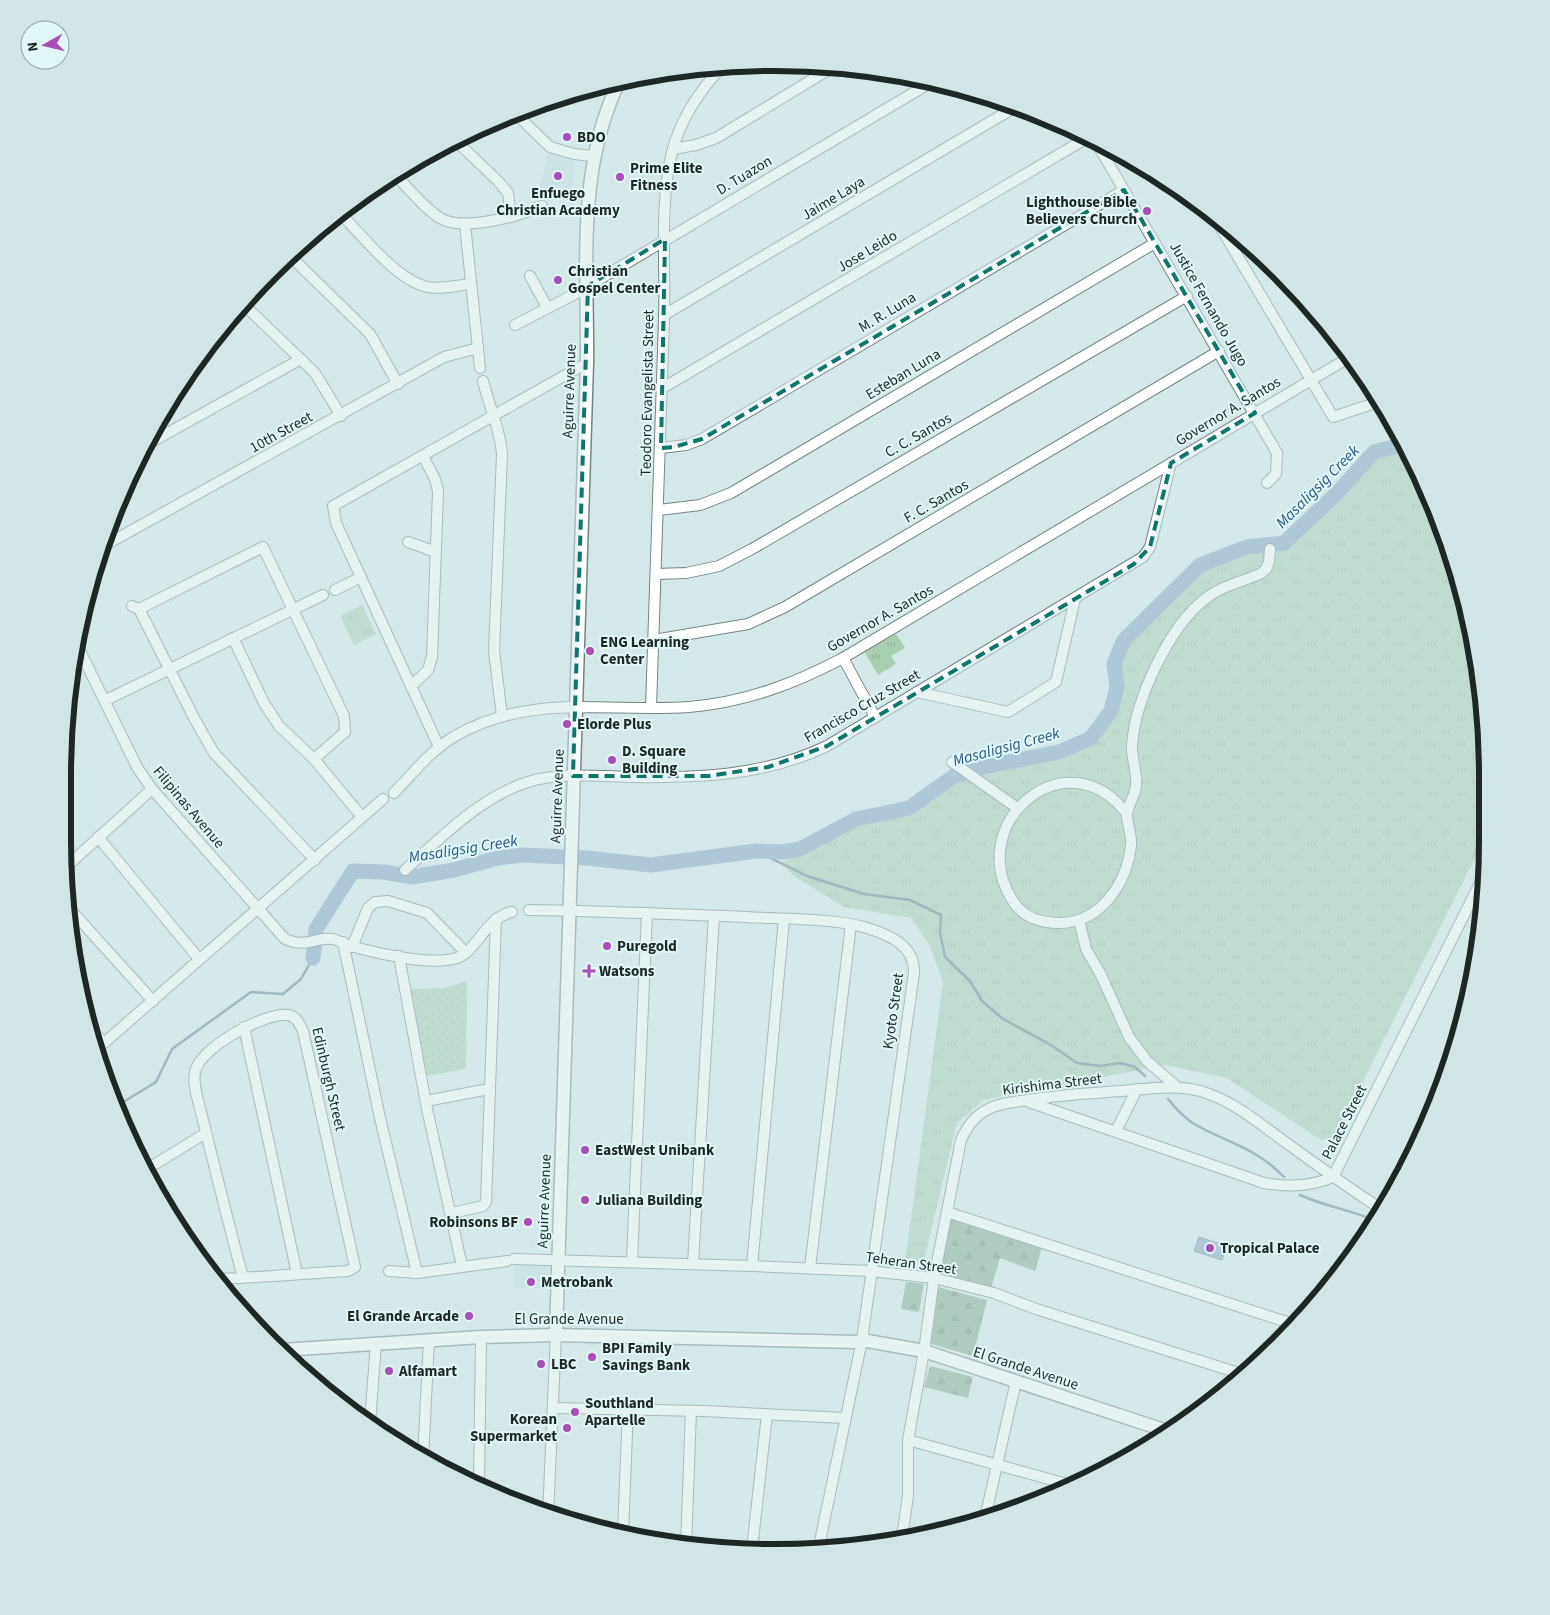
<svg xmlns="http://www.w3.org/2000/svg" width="1550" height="1615" font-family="'Source Sans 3',sans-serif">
  <defs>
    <pattern id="grass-tufts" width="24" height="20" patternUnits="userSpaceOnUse" patternTransform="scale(1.25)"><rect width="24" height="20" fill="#a9cfb1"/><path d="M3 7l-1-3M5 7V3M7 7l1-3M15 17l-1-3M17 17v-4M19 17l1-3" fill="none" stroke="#91b298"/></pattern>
    <pattern id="forest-firs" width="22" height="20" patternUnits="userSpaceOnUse" patternTransform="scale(1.25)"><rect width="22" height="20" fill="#86ac8f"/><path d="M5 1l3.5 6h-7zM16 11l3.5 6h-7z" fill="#6d8c75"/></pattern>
    <pattern id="park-dots" width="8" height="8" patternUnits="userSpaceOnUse" patternTransform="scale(1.25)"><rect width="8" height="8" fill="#a9cfb1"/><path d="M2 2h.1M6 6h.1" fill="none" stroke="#91b298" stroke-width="1.8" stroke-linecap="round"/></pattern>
    <pattern id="water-ripples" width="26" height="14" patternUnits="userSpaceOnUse" patternTransform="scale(1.25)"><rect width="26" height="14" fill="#82a2c2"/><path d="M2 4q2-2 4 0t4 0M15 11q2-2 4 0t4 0" fill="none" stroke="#6a849d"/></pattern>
  </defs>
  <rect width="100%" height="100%" fill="#d4e8e9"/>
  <g fill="#c1ddde">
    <polygon points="548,154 575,161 572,196 541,197 538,191"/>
    <polygon points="514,1264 548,1265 549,1288 514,1288"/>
  </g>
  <g fill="url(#grass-tufts)">
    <polygon points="1404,444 1414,460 1463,590 1486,728 1486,836 1335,1137 1321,1140 1227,1078 1165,1065 984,1100 957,1123 923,1264 905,1263 943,982 930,946 911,918 844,907 795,877 781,863 858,825 912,813 954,776 983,767 1059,752 1091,738 1111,711 1117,687 1114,664 1124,640 1200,565 1247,547 1284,543 1337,493 1374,452"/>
    <polygon points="362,605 376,634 354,645 340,616"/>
    <polygon points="895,632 905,648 891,656 896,664 878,675 864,651"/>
  </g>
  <g fill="url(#forest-firs)">
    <polygon points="951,1219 1042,1247 1035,1271 1000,1258 991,1288 939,1273"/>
    <polygon points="906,1282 924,1284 919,1312 901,1309"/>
    <polygon points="938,1287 987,1300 973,1356 931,1344"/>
    <polygon points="930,1366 973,1377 968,1398 924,1387"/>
  </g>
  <polygon fill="url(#park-dots)" points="467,981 466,1069 426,1076 411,989 444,988"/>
  <polygon fill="url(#water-ripples)" stroke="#647d93" points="1199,1237 1227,1246 1222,1260 1194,1251"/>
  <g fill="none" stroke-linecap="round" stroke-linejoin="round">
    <g stroke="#647d93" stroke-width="2.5">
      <polyline points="756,851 807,876 864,894 910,900 941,915 940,933 945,957 970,981 982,1001 1003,1019 1051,1045 1077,1063 1100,1066 1120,1063 1135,1067 1145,1076"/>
      <path d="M 1168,1099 C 1176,1109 1185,1119 1196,1125 C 1230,1144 1256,1148 1284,1177"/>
      <polyline points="114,1105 120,1104 156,1082 172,1049 251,992 283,994 301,979 313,958"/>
      <path d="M 1300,1195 C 1324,1206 1350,1210 1374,1220"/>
    </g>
    <polyline stroke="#82a2c2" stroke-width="15" points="313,958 316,929 353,871 384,872 412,877 454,870 498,858 523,855 587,858 651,865 756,851 783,852 800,849 856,819 909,808 954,776 983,767 1059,752 1091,738 1111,711 1117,687 1114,664 1124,640 1200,565 1247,547 1284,543 1337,493 1374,452 1404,444"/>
    <defs>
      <g id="minor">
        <polyline points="517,115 550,147 574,154 593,156"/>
        <polyline points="454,139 499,182 508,193 511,217"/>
        <polyline points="1096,142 1277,453 1276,474 1267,483"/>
        <polyline points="673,149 696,145 716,138 833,67"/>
        <path d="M 396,176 C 409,188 428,213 444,220 C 468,230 519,216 542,206"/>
        <path d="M 339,212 C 361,234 397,281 428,287 C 441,290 458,285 471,284"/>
        <polyline points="1215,218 1333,417 1378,402"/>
        <polyline points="465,224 480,368"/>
        <polyline points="291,257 370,334 398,384"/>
        <polyline points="530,276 547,307"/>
        <polyline points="242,303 315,373 341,416"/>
        <polyline points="664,315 1017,106"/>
        <polyline points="232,316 246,307"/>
        <polyline points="515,325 573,295 930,83"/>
        <path d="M 483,381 C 489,406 500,428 502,454 L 494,651 L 502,716"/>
        <polyline points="661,389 1087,138"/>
        <polyline points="146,445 301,359"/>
        <polyline points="661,448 686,445 702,439 1124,190"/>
        <polyline points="659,510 700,505 731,493 1155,243"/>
        <polyline points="408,542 436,552"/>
        <polyline points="100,548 444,357 478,348"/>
        <polyline points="656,574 686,573 719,566 752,549 1187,296"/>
        <polyline points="335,590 361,577"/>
        <polyline points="132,606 139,609 194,718 214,753 315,860"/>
        <polyline points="139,609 263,547 344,716 345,732 314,759"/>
        <polyline points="233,638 264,703 279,726 314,759 362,817"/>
        <polyline points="654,640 748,624 785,607 1219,351"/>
        <path d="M 77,645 L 137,767 L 152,789 L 285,939 C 309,949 314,936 333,939 C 341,941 347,946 354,947 C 381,954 430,966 457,958 C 477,951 486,917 512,912"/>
        <polyline points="843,658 875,717"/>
        <polyline points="411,686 428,670 432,657 438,491 435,479 423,456"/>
        <polyline points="917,692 1008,712 1056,682 1075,599"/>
        <polyline points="106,700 323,595"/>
        <path d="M 651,707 C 656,578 659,450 664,321 C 666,265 659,206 672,152 C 680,120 701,88 724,65"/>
        <polyline points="439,747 336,523 333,506 587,363"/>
        <polyline points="952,762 1017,808"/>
        <path d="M 394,793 C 413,773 431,750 455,736 C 532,692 607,713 689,707 C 746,702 794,684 843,658 L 1350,357"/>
        <path d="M 1127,814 C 1066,733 960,826 1015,904 C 1026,919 1042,923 1059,923 C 1101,923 1127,883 1131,845 C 1132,834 1127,825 1127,815 C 1127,807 1135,796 1136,786 C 1138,773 1131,759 1132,745 C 1135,700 1169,627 1205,599 C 1221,586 1241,582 1260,574 L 1266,569 L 1269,562 L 1270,549"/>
        <polyline points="98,837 199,959"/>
        <polyline points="65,868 152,789"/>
        <path d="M 405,870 C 441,838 480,797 528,782 C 560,772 597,776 630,777 C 698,778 765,776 827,746 L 1143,557 L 1150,547 L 1171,463"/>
        <polyline points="69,908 153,1001"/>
        <path d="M 529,910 C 601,911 673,914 746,917 C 779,919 835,918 867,928 C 890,935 915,946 914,973 L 862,1340"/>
        <polyline points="1079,920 1086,949 1101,975 1129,1037 1147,1061 1177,1087"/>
        <polyline points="343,942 380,1118 417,1273"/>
        <polyline points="352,947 368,908 375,902 388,901 427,913 465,952"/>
        <polyline points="399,956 427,1109 462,1266"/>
        <polyline points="244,1027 297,1274"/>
        <polyline points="91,1029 104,1043 383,799"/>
        <polyline points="426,1101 489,1089"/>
        <path d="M 1029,1102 L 1264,1183 C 1287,1187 1311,1187 1333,1177 L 1486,871"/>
        <polyline points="1116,1131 1137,1089"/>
        <polyline points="147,1169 206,1133"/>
        <polyline points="947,1212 1293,1324"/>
        <polyline points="452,1213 483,1206 486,1202 496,919"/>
        <polyline points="514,1259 752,1266 870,1271 934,1278 994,1293 1036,1309 1245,1375"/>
        <polyline points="632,1261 647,913"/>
        <polyline points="693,1263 714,916"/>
        <polyline points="752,1266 784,919"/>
        <polyline points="810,1268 851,924"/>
        <polyline points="389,1271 417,1273 507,1261"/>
        <path d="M 221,1279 C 263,1277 305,1274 348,1271 L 355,1267 L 303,1031 C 300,1024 296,1016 288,1015 C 265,1012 199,1048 195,1072 C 192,1086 200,1106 203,1120 C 216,1173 229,1225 243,1278"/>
        <polyline points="553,1408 703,1411 845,1418"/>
        <polyline points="370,1422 376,1343"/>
        <polyline points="908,1440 1067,1484"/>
        <polyline points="423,1459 429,1340"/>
        <polyline points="479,1484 481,1337"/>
        <polyline points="548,1515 556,1335"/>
        <polyline points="985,1518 1016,1381"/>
        <polyline points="623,1533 628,1409"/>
        <path d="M 902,1538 L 908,1496 L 908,1440 L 924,1351 L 934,1278 L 961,1140 C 978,1101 1005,1104 1042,1098 C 1069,1094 1095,1093 1121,1091 C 1148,1089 1174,1084 1200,1091 C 1233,1100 1261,1125 1288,1144 C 1318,1166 1349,1188 1381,1209"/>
        <polyline points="686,1547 691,1411"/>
        <polyline points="752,1549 767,1414"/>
        <polyline points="818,1551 861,1345"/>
      </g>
      <g id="tertiary">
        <path d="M 556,1335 L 587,363 C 588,268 576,170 619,82"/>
        <polyline points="282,1350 481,1337 556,1335 857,1342 862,1340 924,1351 1167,1431"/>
      </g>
    </defs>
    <use href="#minor" stroke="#738687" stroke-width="12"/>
    <use href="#tertiary" stroke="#738687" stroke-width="15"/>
    <use href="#minor" stroke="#fff" stroke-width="10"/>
    <use href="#tertiary" stroke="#fff" stroke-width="12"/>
  </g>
  <path d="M0 0H1550V1615H0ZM 1124,190 L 1255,413 L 1171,463 L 1150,547 L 1134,564 L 827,746 L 768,767 L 708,776 L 573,776 L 588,286 L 665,239 L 661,448 L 674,447 L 702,439 Z" fill="#d4e8e9" fill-opacity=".55" fill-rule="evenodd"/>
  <path fill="none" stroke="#0f766e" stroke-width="4" stroke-dasharray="10 6" stroke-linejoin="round" d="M 1124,190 L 1255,413 L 1171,463 L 1150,547 L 1134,564 L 827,746 L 768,767 L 708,776 L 573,776 L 588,286 L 665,239 L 661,448 L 674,447 L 702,439 Z"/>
  <g fill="#a84eb9" stroke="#e1f6f7" stroke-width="2">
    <circle cx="567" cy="137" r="5"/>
    <circle cx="558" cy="176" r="5"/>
    <circle cx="620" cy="177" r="5"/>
    <circle cx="1147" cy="211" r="5"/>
    <circle cx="558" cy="280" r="5"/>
    <circle cx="590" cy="651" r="5"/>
    <circle cx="567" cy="724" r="5"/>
    <circle cx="612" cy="760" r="5"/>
    <circle cx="607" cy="946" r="5"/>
    <path d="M586.5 963.5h5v5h5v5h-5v5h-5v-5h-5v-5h5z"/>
    <circle cx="585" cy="1150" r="5"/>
    <circle cx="585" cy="1200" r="5"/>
    <circle cx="528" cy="1222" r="5"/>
    <circle cx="1210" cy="1248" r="5"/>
    <circle cx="531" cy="1282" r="5"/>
    <circle cx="469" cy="1316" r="5"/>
    <circle cx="592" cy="1357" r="5"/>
    <circle cx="541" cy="1364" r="5"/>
    <circle cx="389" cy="1371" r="5"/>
    <circle cx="575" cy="1412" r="5"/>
    <circle cx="567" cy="1428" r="5"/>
  </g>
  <g text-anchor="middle" stroke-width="4" stroke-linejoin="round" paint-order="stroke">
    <g font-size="15" font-weight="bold" fill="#1e2626" stroke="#e1f6f7" text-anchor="start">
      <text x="577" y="142">BDO</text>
      <text x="630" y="173">Prime Elite<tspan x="630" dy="17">Fitness</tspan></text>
      <text x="558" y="198" text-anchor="middle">Enfuego<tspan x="558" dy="17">Christian Academy</tspan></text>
      <text x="1137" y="207" text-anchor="end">Lighthouse Bible<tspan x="1137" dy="17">Believers Church</tspan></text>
      <text x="568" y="276">Christian<tspan x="568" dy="17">Gospel Center</tspan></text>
      <text x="600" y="647">ENG Learning<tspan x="600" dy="17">Center</tspan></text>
      <text x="577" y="729">Elorde Plus</text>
      <text x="622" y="756">D. Square<tspan x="622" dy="17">Building</tspan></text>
      <text x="617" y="951">Puregold</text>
      <text x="599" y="976">Watsons</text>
      <text x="595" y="1155">EastWest Unibank</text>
      <text x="595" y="1205">Juliana Building</text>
      <text x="518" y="1227" text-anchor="end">Robinsons BF</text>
      <text x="1220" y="1253">Tropical Palace</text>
      <text x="541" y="1287">Metrobank</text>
      <text x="459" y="1321" text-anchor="end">El Grande Arcade</text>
      <text x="602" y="1353">BPI Family<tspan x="602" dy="17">Savings Bank</tspan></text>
      <text x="551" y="1369">LBC</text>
      <text x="399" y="1376">Alfamart</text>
      <text x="585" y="1408">Southland<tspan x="585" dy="17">Apartelle</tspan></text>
      <text x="557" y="1424" text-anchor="end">Korean<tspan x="557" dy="17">Supermarket</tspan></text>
    </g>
    <g font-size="15" fill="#1e2626" stroke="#e1f6f7">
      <text transform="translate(744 175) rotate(-31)" y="5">D. Tuazon</text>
      <text transform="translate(833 198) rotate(-31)" y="5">Jaime Laya</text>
      <text transform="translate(867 251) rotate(-31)" y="5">Jose Leido</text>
      <text transform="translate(1209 304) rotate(60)" y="5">Justice Fernando Jugo</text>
      <text transform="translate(887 312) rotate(-31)" y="5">M. R. Luna</text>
      <text transform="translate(903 374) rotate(-31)" y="5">Esteban Luna</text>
      <text transform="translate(569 391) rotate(-88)" y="5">Aguirre Avenue</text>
      <text transform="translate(647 393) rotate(-89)" y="5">Teodoro Evangelista Street</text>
      <text transform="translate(1228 411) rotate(-31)" y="5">Governor A. Santos</text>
      <text transform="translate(281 432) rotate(-29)" y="5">10th Street</text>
      <text transform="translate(918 435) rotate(-30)" y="5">C. C. Santos</text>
      <text transform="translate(936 501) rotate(-30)" y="5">F. C. Santos</text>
      <text transform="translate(880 618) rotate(-30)" y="5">Governor A. Santos</text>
      <text transform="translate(862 706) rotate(-30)" y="5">Francisco Cruz Street</text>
      <text transform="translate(557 796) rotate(-88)" y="5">Aguirre Avenue</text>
      <text transform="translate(189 807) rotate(50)" y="5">Filipinas Avenue</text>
      <text transform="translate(893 1011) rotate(-82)" y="5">Kyoto Street</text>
      <text transform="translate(329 1079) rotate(77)" y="5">Edinburgh Street</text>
      <text transform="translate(1052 1084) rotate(-7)" y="5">Kirishima Street</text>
      <text transform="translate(1344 1122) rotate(-63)" y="5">Palace Street</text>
      <text transform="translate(544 1201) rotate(-88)" y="5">Aguirre Avenue</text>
      <text transform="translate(911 1263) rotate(8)" y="5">Teheran Street</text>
      <text x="569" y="1324">El Grande Avenue</text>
      <text transform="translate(1026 1368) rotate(18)" y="5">El Grande Avenue</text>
    </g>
    <g font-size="16" font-style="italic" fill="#285884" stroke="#e1f6f7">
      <text transform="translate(1317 486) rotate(-45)" y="6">Masaligsig Creek</text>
      <text transform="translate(1006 746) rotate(-15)" y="6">Masaligsig Creek</text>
      <text transform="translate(463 848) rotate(-9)" y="6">Masaligsig Creek</text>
    </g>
  </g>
  <path d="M0 0H1550V1615H0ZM775 71H775A704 704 0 0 1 1479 775V840A704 704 0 0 1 775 1544H775A704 704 0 0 1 71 840V775A704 704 0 0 1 775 71Z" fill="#d1e5e6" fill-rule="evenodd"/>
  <path fill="none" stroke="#1e2626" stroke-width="6" d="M775 71H775A704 704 0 0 1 1479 775V840A704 704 0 0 1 775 1544H775A704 704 0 0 1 71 840V775A704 704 0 0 1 775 71Z"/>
  <g transform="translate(45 45) rotate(262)"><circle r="24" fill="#e1f6f7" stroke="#93a3a3"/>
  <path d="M0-4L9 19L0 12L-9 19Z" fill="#a84eb9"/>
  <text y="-8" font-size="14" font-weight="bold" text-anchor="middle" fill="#1e2626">N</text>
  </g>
</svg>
